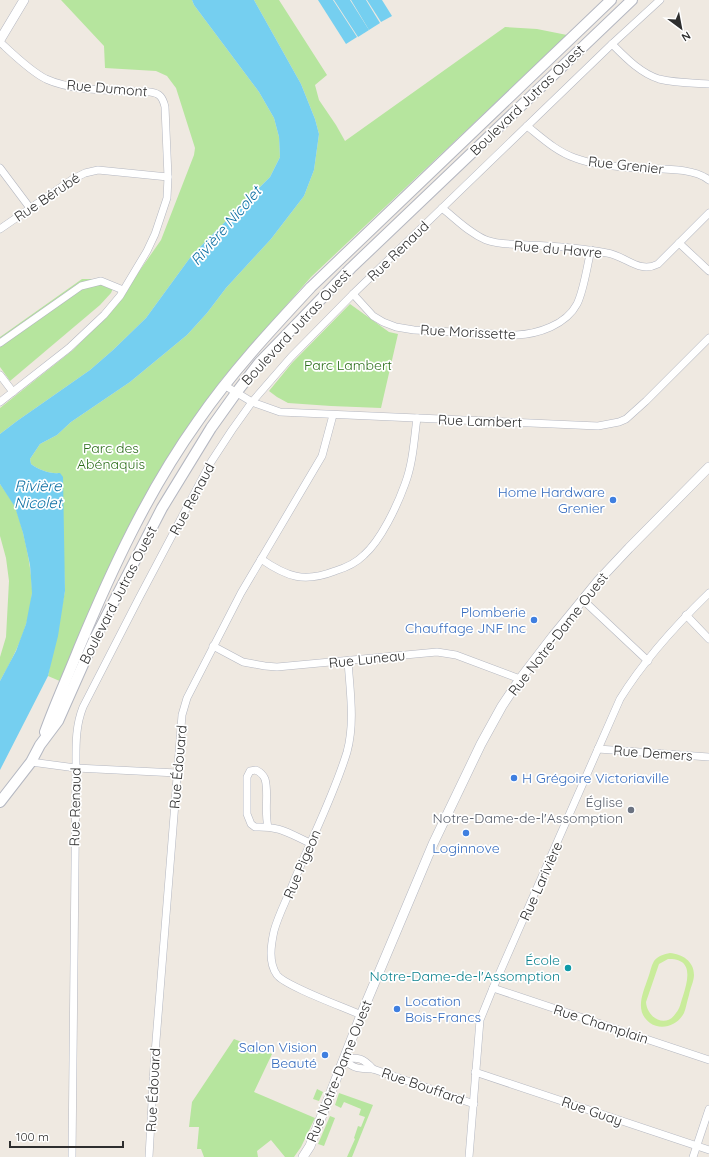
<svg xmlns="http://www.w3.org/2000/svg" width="709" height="1157" font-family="Quicksand,sans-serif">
  <rect width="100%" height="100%" fill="#efe9e1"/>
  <g fill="#b6e59e">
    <polygon points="61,0 192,0 194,5 259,92 274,118 279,137 280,157 270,177 192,255 146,318 113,350 90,370 17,421 0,434 0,408 73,350 110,313 161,240 194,155 195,148 176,88 167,76 156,71 105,68 104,46"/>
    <path d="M 254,0 L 279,0 L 327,75 L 315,85 L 319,100 L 336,125 L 345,141 L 505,27 L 537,29 L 567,35 L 311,277 L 222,379 L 176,444 L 126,533 L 89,612 L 62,682 L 48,676 L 65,591 L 60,473 C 50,474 39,470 31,464 L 30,459 L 40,444 L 57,435 L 71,422 L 130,382 L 187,335 L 207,313 L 226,288 L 271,239 L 304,196 L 314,170 L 319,134 L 315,119 L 301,84 Z"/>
    <path d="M 82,279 C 91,279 107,279 114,286 L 111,293 L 100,305 L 10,381 L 0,367 L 0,337 Z"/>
    <polygon points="350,304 389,332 398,334 381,408 331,406 288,403 277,397 269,391 292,363"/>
    <path d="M 0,484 C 5,491 11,499 15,507 C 23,526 33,573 32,593 C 30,624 15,655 0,681 L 0,657 L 6,637 L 9,581 L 6,558 L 0,536 Z"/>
    <polygon points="234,1039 272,1054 254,1092 315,1118 301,1147 294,1157 285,1157 271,1140 257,1151 258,1157 204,1157 201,1149 197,1149 199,1127 189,1127 192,1102"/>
    <polygon points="317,1089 323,1092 319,1101 313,1099"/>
    <polygon points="339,1093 373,1105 352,1157 347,1157 355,1139 354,1138 358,1126 361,1127 365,1117 359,1115 361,1109 344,1102 341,1108 335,1105"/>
    <polygon points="330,1116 335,1118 324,1146 318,1144"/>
  </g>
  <path fill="#c9ec9a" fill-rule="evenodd" d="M 670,953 C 682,954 694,961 694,975 C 694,981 690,989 689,995 C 687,1001 686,1008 684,1013 C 678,1025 662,1031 650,1023 C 634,1011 643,993 648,978 C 650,973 651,966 654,961 C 658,956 664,954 670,953 ZM 668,959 C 694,958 688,980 683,996 C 681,1001 680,1009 676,1013 C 666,1029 647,1018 646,1002 L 659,964 Z"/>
  <g fill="#75cff0">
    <path d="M 192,0 L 254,0 L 301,84 L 315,119 L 319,134 L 314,170 L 304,196 L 271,239 L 226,288 L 207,313 L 187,335 L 130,382 L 71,422 L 57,435 L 40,444 L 30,459 L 31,464 C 39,470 50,474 60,473 L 63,477 L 65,591 L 58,636 L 48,676 L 0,770 L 0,681 L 16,651 L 26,624 L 32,593 L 30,565 L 23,533 L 15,507 L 0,484 L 0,434 L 17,421 L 90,370 L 113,350 L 146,318 L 192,255 L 270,177 L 280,157 L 279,137 L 274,118 L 259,92 L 194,5 Z"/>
    <polygon points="318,0 333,0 357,37 346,44"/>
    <polygon points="334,0 350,0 369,30 358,37"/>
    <polygon points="351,0 366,0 380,23 369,30"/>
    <polygon points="367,0 382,0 392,16 381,22"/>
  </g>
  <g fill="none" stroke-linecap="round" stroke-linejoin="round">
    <defs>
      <g id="minor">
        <path d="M 0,42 C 13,54 30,71 46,79 C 74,92 118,90 150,92 C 160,93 163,98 165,107 L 168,177 L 167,198 L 155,234 L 147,251 L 120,296 L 104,315 L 69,348 L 0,402"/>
        <path d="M 612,44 C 625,57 640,73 659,79 C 675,83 693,83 709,84"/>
        <path d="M 527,126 C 542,138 557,152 575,158 C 594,165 615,166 635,168 C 657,170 691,166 709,180"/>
        <polyline points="0,168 30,208"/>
        <path d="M 442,208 C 456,219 469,233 486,240 C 500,245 514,244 528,245 C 555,246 582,248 607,253 C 626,256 639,274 658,264 L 709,213"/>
        <polyline points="0,229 73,179 85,173 98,170 168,177"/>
        <polyline points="679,243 709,271"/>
        <path d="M 353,294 L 373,316 L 383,322 L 396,327 L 414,330 L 516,335 C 538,334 566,325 577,304 C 584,290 587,266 591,250"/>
        <polyline points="0,343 81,286 101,281 123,290"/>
        <polyline points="0,375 13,392"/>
        <polyline points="224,385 252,402 280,412 598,426 619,422 626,419 646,401 709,338"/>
        <path d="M 261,559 C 287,577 304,583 335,571 C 345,568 356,563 364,555 C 381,540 397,506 405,484 C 413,463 414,440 417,418"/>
        <polyline points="583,600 648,661"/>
        <polyline points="686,615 709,639"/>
        <polyline points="213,646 243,662 265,666 277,667 437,652 456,655 520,679"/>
        <path d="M 348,661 C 350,691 355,723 347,752 C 333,798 310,841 292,886 C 286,901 278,916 274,931 C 271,945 268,962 277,975 C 285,986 346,1008 361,1015"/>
        <polyline points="598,749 709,757"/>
        <polyline points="31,762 76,768 177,773"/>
        <path d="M 268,827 C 264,811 269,792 265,779 C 263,774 260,772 256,770 L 250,771 L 247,777 L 247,814 L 251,824 L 255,827 C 280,826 288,833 310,843"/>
        <polyline points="493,988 709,1060"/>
        <path d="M 344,1059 C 353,1069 360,1069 373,1069 L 474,1104"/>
        <path d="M 344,1059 C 359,1057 363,1058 373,1069"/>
        <polyline points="475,1072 709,1150"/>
        <path d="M 72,1157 L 76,768 C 76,747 75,727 83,707 L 139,598 L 211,462 L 232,430 L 252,402 L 291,357 L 353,294 L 612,44 L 660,0"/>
        <polyline points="149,1157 154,1066 182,715 187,698 241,593 322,456 333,415"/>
        <path d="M 469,1157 L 480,1020 L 493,988 L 620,699 C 644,660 676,625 709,593"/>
        <polyline points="693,1157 709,1109"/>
      </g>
      <g id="tertiary">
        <polyline points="0,40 24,0"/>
        <polyline points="303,1157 310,1146 361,1015 433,844 481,744 502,706 520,679 553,636 598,581 629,548 709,467"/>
      </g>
      <g id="secondary">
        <path d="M 45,732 C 55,704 68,676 79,648 C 112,569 148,491 198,421 C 231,373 271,330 311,287 L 611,0"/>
        <polyline points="0,802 31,762 40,745 58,721 93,642 162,508 211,428 236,393 259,363 351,268 632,0"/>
      </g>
    </defs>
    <use href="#minor" stroke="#b4b7c1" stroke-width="8"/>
    <use href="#tertiary" stroke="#b4b7c1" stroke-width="10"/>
    <use href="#secondary" stroke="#b4b7c1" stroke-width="12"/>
    <use href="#minor" stroke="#fff" stroke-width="7"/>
    <use href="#tertiary" stroke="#fff" stroke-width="9"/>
    <use href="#secondary" stroke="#fff" stroke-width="10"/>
  </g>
  <g fill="#3f7fe0" stroke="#fff" stroke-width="1.5">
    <circle cx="613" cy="500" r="4"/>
    <circle cx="534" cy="620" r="4"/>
    <circle cx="514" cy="778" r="4"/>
    <circle cx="466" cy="833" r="4"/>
    <circle cx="397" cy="1009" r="4"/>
    <circle cx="325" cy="1055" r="4"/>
  </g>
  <circle fill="#6b7280" stroke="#fff" stroke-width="1.5" cx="631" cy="810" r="4"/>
  <circle fill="#0f9aa8" stroke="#fff" stroke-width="1.5" cx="568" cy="968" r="4"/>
  <g text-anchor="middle" stroke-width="3.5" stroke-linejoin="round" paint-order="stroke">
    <g font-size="14" fill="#2e2e2e" stroke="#fff">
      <text transform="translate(107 88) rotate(5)" y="5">Rue Dumont</text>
      <text transform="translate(527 100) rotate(-44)" y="5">Boulevard Jutras Ouest</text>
      <text transform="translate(626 165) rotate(6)" y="5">Rue Grenier</text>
      <text transform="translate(47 197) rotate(-34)" y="5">Rue Bérubé</text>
      <text transform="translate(558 249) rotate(5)" y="5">Rue du Havre</text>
      <text transform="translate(398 251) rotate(-44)" y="5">Rue Renaud</text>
      <text transform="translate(296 327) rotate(-47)" y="5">Boulevard Jutras Ouest</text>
      <text transform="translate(468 332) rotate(3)" y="5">Rue Morissette</text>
      <text transform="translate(480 421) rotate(2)" y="5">Rue Lambert</text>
      <text transform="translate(192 499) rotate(-62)" y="5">Rue Renaud</text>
      <text transform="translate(118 595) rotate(-63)" y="5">Boulevard Jutras Ouest</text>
      <text transform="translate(558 634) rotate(-52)" y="5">Rue Notre-Dame Ouest</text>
      <text transform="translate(367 659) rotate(-6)" y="5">Rue Luneau</text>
      <text transform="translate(653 753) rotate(4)" y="5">Rue Demers</text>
      <text transform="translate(178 767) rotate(-85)" y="5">Rue Édouard</text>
      <text transform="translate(75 807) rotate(-89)" y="5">Rue Renaud</text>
      <text transform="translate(302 864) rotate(-67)" y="5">Rue Pigeon</text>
      <text transform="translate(541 881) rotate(-66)" y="5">Rue Larivière</text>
      <text transform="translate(601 1024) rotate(18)" y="5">Rue Champlain</text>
      <text transform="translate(339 1071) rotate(-68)" y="5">Rue Notre-Dame Ouest</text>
      <text transform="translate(423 1086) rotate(19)" y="5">Rue Bouffard</text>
      <text transform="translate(153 1090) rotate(-87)" y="5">Rue Édouard</text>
      <text transform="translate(592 1111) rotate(19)" y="5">Rue Guay</text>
    </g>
    <g font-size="14" fill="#2c6e1b" stroke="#fff">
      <text x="348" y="370">Parc Lambert</text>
      <text x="111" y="453">Parc des<tspan x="111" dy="16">Abénaquis</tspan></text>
    </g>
    <g font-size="14" fill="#366cbe" stroke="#fff" text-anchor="end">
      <text x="605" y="497">Home Hardware<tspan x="605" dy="16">Grenier</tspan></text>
      <text x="526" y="617">Plomberie<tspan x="526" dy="16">Chauffage JNF Inc</tspan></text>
      <text x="522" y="783" text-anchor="start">H Grégoire Victoriaville</text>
      <text x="466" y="853" text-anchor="middle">Loginnove</text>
      <text x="405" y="1006" text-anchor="start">Location<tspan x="405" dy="16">Bois-Francs</tspan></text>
      <text x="317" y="1052">Salon Vision<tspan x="317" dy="16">Beauté</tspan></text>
    </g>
    <g font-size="14" fill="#5b616d" stroke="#fff" text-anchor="end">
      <text x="623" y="807">Église<tspan x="623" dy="16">Notre-Dame-de-l'Assomption</tspan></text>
    </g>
    <g font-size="14" fill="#0d838f" stroke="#fff" text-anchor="end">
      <text x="560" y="965">École<tspan x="560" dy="16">Notre-Dame-de-l'Assomption</tspan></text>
    </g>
    <g font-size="15" font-style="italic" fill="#0d6fa3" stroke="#fff">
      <text transform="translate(226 226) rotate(-49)" y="5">Rivière Nicolet</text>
      <text x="38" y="491">Rivière<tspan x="38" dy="17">Nicolet</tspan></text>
    </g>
  </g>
  <g transform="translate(681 28) rotate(148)" stroke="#ffffff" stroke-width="3" paint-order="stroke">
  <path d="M0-3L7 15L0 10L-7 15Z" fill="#2e2e2e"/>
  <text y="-6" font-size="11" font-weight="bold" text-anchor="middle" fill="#2e2e2e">N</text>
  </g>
  <path d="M10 1141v6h113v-6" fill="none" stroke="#2e2e2e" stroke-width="2"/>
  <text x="16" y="1141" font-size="12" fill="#2e2e2e" stroke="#ffffff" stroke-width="3" paint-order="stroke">100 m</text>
</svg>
